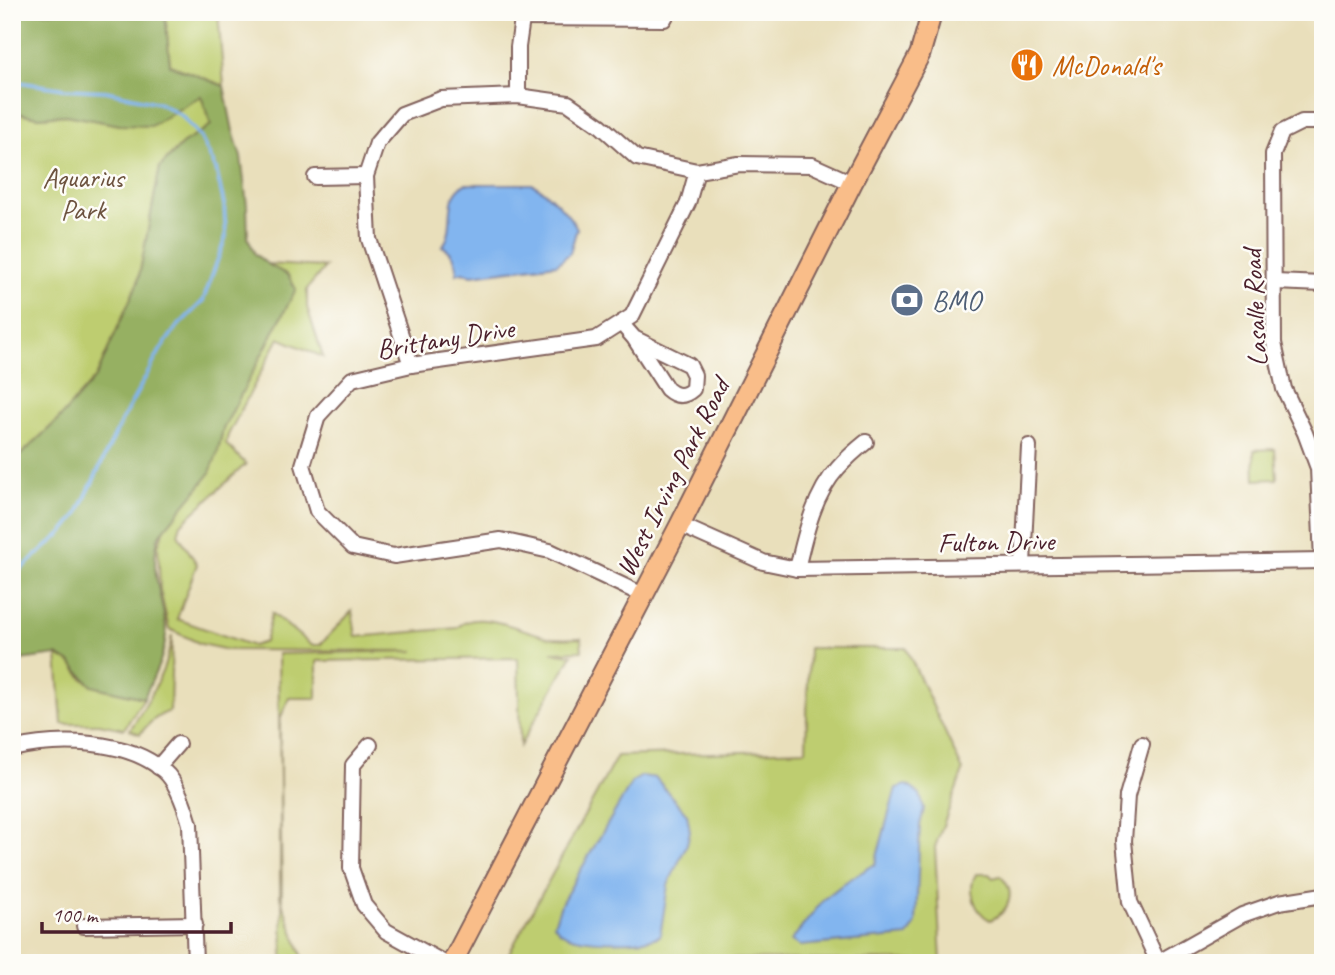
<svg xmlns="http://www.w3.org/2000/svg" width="1335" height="975" font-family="Caveat,sans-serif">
  <rect width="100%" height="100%" fill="#fdfcf7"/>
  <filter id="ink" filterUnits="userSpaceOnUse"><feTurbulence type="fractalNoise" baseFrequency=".0143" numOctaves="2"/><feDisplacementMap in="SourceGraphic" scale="14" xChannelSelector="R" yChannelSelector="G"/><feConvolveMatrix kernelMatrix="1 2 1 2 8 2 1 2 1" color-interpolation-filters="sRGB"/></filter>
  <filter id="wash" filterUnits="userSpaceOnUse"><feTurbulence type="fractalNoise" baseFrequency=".00686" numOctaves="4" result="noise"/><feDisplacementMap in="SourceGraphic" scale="28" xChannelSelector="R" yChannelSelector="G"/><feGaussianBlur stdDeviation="1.57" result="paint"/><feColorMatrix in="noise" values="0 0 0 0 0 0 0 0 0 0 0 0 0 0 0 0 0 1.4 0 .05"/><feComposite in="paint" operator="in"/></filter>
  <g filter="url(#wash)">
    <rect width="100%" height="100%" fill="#e9dfbb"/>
    <g fill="#becd6f" stroke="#84764d" stroke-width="2">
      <polygon points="165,12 218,12 224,86 170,65"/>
      <polygon points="201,95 211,126 182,144 160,167 138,282 96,377 58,420 12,463 12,112 39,117 66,115 120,125"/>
      <path d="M 267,264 L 325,267 L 307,289 L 307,307 L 323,357 L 279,338 L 228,435 L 226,444 L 246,464 L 181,524 L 178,534 L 197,564 L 177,619 L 253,646 L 265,642 L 272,613 L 311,645 L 320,645 L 352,611 L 356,637 L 457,628 C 477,606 527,634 553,638 C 562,639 572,638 581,638 L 582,651 L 551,652 L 572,655 L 520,746 L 518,658 L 317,661 L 317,698 L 289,698 L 280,719 L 280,897 L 305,963 L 283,963 L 278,654 L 415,651 L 228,650 L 201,644 L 169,629 L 160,590 L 158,545 L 165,528 L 217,455 L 223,429 L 296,289 Z"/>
      <polygon points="1275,449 1277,479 1255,480 1254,450"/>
      <path d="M 172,635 L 170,711 C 156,716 149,723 140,734 L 130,730 C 148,701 168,670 172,635 Z"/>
      <polygon points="809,648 906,648 963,771 935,847 941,961 507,957 617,756 806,750"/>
      <polygon points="57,655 71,663 83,679 100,688 144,698 124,729 99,724 62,724"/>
      <path d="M 976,874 L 989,874 L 993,878 L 1000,876 C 1017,891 1010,912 990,920 C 974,912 967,888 976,874 Z"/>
    </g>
    <path fill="#96b062" stroke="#706846" stroke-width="2" d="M 12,12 L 165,12 L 170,65 L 224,86 L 233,131 L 241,157 L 247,205 L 248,238 L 255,254 L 267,264 L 288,275 L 296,289 L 223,429 L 217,455 L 209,475 L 159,536 C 148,569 163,598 166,629 C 167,653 153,677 144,698 L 92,686 L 71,663 L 57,655 L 12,661 L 12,463 L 58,420 L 96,377 L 138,282 L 160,167 L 182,144 L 211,125 L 201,96 L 151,126 L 120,125 L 66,115 L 39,117 L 12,112 Z"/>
    <g fill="#82b5ef" stroke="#666a8d" stroke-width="2">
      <path d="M 465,184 L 532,184 C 549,193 567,212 577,228 L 570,253 L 557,264 L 472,275 L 463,272 L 456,274 C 459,263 452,251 442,246 C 458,230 441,197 465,184 Z"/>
      <path d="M 642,776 L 656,778 L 670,795 L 687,814 L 690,831 L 687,844 L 668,885 L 660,936 C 643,944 577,944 561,932 C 558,930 556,927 554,924 L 562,902 L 632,782 Z"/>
      <polygon points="907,785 920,794 924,809 920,825 916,923 908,936 800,946 791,941 824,899 847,881 875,864 896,788"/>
    </g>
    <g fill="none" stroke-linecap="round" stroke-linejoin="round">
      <polyline stroke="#82b5ef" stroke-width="3.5" points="12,81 65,89 106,91 159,103 182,116 201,138 216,169 224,204 226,236 203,301 176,328 161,349 122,420 77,515 63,532 12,577"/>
    </g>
  </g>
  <g filter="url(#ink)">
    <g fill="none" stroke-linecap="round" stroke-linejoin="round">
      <defs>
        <g id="minor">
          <polyline points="522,18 664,19 668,12"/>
          <polyline points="518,96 518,47 523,12"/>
          <polyline points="315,177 366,176"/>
          <polyline points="1275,282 1323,284"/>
          <path d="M 621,323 L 634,338 L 667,389 C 676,397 684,397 693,389 L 694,375 L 689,365 L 634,338"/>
          <polyline points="411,365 369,239 366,176 377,143 402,114 441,99 518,96 568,103 601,126 637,158 697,171 739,164 812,165 852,183"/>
          <polyline points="680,525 763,562 797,569 1323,561"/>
          <polyline points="1322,561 1318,468 1305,433 1284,389 1274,343 1273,154 1282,132 1302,122 1323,122"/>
          <polyline points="1023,564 1029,446"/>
          <path d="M 797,569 C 805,535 814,494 838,468 C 846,459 856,450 866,442"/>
          <polyline points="643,595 550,551 501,540 394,556 353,547 317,511 303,465 318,416 352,379 411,365 596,339 632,316 688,203 697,171"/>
          <polyline points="1142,744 1127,796 1124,841 1130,902 1158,962"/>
          <polyline points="370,745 353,765 351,868 364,905 386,931 444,963"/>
          <path d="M 12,749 C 58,738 127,739 164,771 C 177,782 185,807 190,824 L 195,963"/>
          <polyline points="158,767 178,744"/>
          <polyline points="84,926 195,924"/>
          <polyline points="1157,963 1242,915 1279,902 1323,895"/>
        </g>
        <polyline id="major" points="452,963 680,525 852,183 920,54 932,12"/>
      </defs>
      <use href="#minor" stroke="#82625d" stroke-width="18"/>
      <use href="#major" stroke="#82625d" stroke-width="23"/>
      <use href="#minor" stroke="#fff" stroke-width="14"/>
      <use href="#major" stroke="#f9bd89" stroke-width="19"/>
    </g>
  </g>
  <defs>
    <symbol id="restaurant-disc" viewBox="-11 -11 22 22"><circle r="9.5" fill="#e8710a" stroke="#fdfcf7"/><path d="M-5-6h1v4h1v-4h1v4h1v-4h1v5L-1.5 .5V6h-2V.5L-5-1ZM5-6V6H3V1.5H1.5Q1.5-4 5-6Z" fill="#fff"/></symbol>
    <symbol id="bank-disc" viewBox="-11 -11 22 22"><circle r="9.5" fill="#5c6f8a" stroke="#fdfcf7"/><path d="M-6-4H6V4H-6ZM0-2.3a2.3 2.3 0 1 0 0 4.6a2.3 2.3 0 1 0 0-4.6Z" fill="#fff"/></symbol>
  </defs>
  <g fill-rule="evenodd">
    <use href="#restaurant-disc" x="1008" y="46" width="38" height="38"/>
    <use href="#bank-disc" x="888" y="281" width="38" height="38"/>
  </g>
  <g text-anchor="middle" stroke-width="5" stroke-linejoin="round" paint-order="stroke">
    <g font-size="28" fill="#c56008" stroke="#fdfcf7" text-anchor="start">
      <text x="1052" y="75">McDonald's</text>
    </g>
    <g font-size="28" fill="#6d533f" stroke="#fdfcf7">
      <text x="83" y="187">Aquarius<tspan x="83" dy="32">Park</tspan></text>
    </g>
    <g font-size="28" fill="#4e5e75" stroke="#fdfcf7" text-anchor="start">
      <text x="932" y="310">BMO</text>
    </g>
    <g font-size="28" fill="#4a1f2b" stroke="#fdfcf7">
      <text transform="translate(1254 308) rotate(-93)" y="10">Lasalle Road</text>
      <text transform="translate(445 338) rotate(-9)" y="10">Brittany Drive</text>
      <text transform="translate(672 477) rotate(-63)" y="10">West Irving Park Road</text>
      <text transform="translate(996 541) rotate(-1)" y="10">Fulton Drive</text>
    </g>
  </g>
  <rect width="1335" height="975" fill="none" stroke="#fdfcf7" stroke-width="42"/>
  <path d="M42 922v10h189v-10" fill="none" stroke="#4a1f2b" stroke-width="3.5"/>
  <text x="52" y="922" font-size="21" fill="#4a1f2b" stroke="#fdfcf7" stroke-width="5" paint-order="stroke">100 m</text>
</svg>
